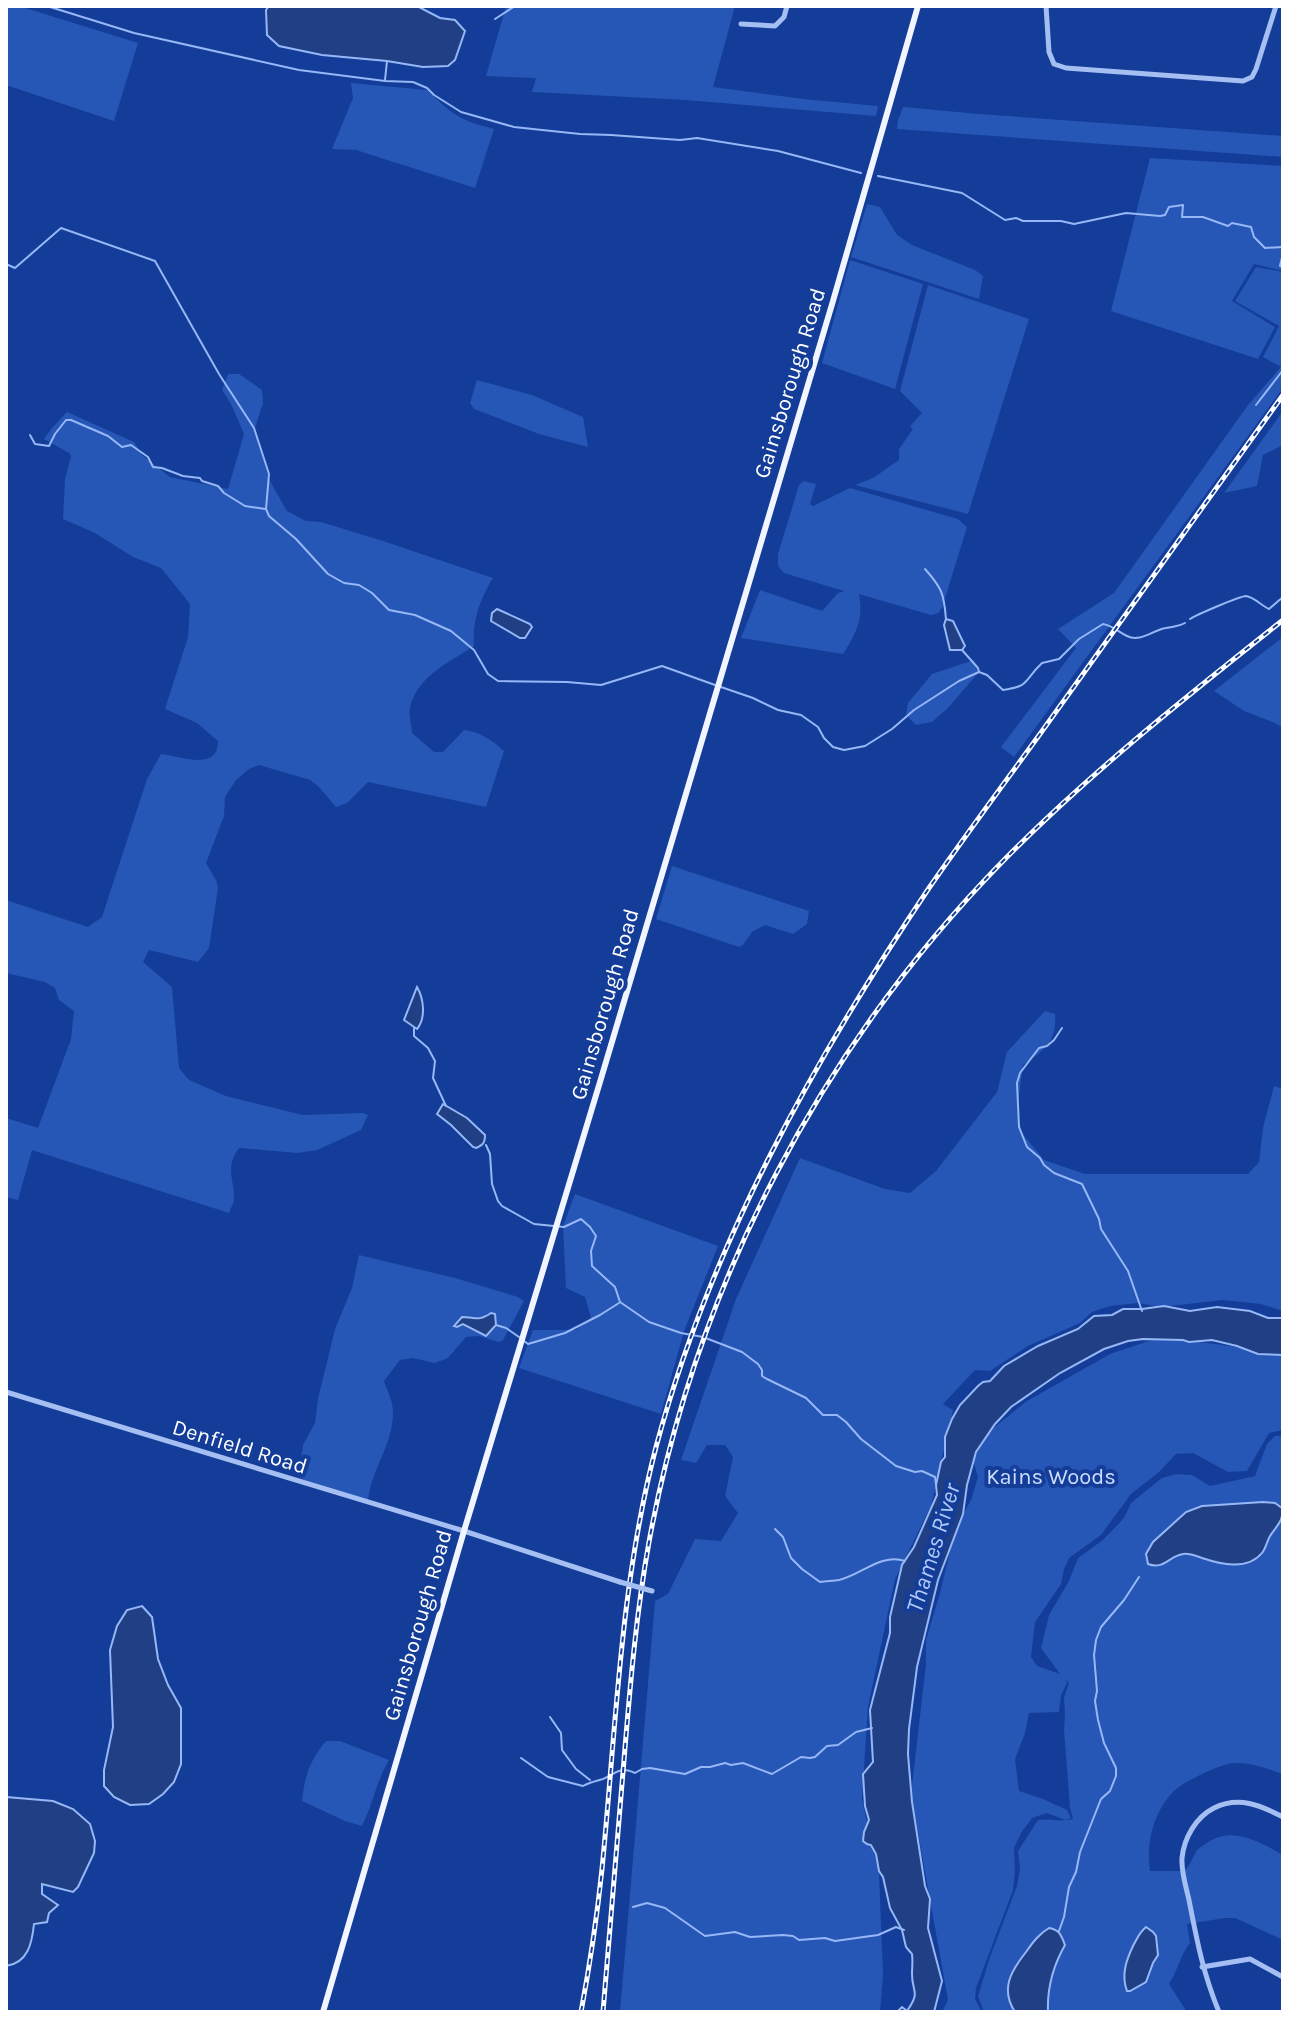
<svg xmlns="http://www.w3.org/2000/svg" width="1289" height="2018" font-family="Karla,sans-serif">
  <rect width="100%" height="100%" fill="#133d98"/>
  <g fill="#2656b6">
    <polygon points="6,6 19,6 138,43 114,121 6,85"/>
    <polygon points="506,6 735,6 713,87 803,99 878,106 876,116 686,100 532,92 536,78 486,76"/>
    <path d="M 351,83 L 427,90 C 453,115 459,120 494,129 L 475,188 L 356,150 L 332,149 L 353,98 Z"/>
    <polygon points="903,107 979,114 1283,136 1283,157 897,129 898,120"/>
    <polygon points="1150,158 1283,166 1283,271 1254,264 1232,301 1275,327 1258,359 1111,311"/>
    <polygon points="867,204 880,207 897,235 912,245 975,270 983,276 979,299 851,257"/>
    <polygon points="850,260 923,284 895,389 822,363"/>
    <polygon points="1256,267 1283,272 1283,388 1014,757 1001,747 1076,648 1058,629 1114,593 1248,405 1281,367 1263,357 1279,326 1235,301"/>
    <polygon points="928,285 1029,319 968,514 855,485 873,478 899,460 899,449 913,429 910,426 922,413 900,391"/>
    <path d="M 228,374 L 239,374 L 262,390 L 263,403 L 254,431 L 270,481 L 287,511 L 306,521 L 321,522 L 383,541 L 493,578 C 480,599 472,621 474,646 C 450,662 417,676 410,708 C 408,715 412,725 412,733 L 434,752 L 443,752 L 464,730 C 480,732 492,740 504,751 L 486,807 L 368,782 L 347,803 L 336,807 L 319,787 L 310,780 L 259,765 L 249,769 L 236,780 L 225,797 L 224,816 L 206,863 L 217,882 L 218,888 L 209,948 L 198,962 L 149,950 L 143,962 L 172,987 L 179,1068 L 189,1080 L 226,1096 L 303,1115 L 363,1113 L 368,1115 L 361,1130 L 317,1150 L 298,1153 L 239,1148 C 224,1169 235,1179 234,1200 C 234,1202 230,1210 229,1213 L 32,1150 L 18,1200 L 6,1197 L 6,1118 L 38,1128 L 71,1039 L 74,1011 L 59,1000 L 55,988 L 45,982 L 6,973 L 6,900 L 88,927 L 102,917 L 147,779 L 161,754 C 180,756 218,772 218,741 L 197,723 L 165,709 L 188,637 L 190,604 L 161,568 L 133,557 L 95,533 L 63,519 L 65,479 L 71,456 L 69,453 L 44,439 L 52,428 L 67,412 L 134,442 L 142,455 L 170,477 L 228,489 L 244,434 L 231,404 L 222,390 Z"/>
    <polygon points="477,380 532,395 583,417 588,447 539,434 474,409 470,403"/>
    <polygon points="1283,411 1283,445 1263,455 1257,486 1224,493"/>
    <path d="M 804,481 L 816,484 L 810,504 L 813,506 L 850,488 L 958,519 L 967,527 L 942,608 L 938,613 L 931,615 L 859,594 C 864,619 856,634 843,654 L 741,638 L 760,590 L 822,611 L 838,593 L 844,591 L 784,573 L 778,566 L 778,554 L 799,485 Z"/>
    <polygon points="1283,637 1283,728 1275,723 1244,711 1214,691"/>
    <polygon points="974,660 978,673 948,708 932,722 916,725 906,715 908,703 932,674"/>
    <polygon points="672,866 809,911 807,924 793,934 765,925 752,932 743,945 739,947 656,919"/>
    <path d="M 1045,1011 L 1055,1014 C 1057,1042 1044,1050 1023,1065 L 1017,1110 L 1022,1133 L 1044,1160 L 1085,1174 L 1248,1174 L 1259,1162 L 1263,1128 L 1274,1086 L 1283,1089 L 1283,1311 L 1261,1304 L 1223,1300 L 1161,1307 L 1138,1303 L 1110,1306 L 1092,1312 L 1080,1323 L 1028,1346 L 990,1371 L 975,1370 L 943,1404 L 953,1410 L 931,1506 L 895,1579 L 868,1707 L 862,1800 L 879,1873 L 883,1975 L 880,2012 L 620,2012 L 655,1601 L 668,1594 L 695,1539 L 721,1541 L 738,1513 L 725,1496 L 733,1457 L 725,1445 L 707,1445 L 696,1463 L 681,1460 L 736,1299 L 800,1158 L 885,1189 L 910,1193 L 936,1171 L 997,1092 L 1007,1052 Z"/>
    <polygon points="575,1194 718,1246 684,1331 661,1414 519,1368 533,1330 576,1330 591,1318 585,1297 566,1288 563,1226"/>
    <path d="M 359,1255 L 455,1278 L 518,1297 L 524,1301 L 503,1340 L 499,1342 L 479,1336 L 466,1337 L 448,1358 L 443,1360 L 434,1363 L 413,1358 L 400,1360 L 384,1381 C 387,1390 393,1402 393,1411 C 394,1444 370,1471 368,1502 L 319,1488 L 301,1478 L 299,1473 L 303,1445 L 315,1423 L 318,1399 L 335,1329 L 352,1288 Z"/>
    <path d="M 1161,1337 L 1238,1347 L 1283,1356 L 1283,1430 L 1269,1433 L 1247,1471 L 1228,1472 L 1193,1453 L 1176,1454 L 1159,1472 L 1131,1494 L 1101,1535 L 1069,1558 L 1064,1569 L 1061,1584 L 1035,1622 L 1031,1657 L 1037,1666 L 1060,1674 L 1041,1648 L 1049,1615 L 1069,1581 L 1078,1558 L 1103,1540 L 1124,1518 L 1131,1503 L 1162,1478 L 1176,1474 L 1192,1475 L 1210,1486 L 1255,1476 L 1267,1444 L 1275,1436 L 1283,1436 L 1283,1774 C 1267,1769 1252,1762 1235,1763 C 1224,1764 1210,1770 1200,1775 C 1191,1780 1181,1784 1174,1791 C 1153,1812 1146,1844 1150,1871 L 1184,1871 C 1191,1865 1192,1858 1197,1850 C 1199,1848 1205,1844 1207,1843 C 1232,1825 1260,1842 1283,1855 L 1283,1940 L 1235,1918 L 1225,1918 L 1187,1924 L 1190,1943 C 1180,1955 1178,1971 1169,1984 L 1187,2012 L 984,2012 L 978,1996 L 990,1957 L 1017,1886 L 1020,1869 L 1018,1851 L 1038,1820 C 1050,1818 1061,1822 1073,1819 L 1070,1808 L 1064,1730 L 1065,1713 L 1064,1697 L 1069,1683 L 1065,1678 L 1067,1683 L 1061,1695 L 1059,1712 L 1029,1713 L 1025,1733 L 1015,1759 L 1019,1791 L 1043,1799 L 1067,1810 L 1071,1818 L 1065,1820 L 1047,1813 L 1032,1818 L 1021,1833 L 1014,1848 L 1015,1871 L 1013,1890 L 976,1988 L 975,1999 L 982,2012 L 942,2012 L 948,2000 L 911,1794 L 926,1664 L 926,1640 L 940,1593 L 955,1530 L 971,1500 L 978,1477 L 973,1461 L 986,1434 L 1027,1401 L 1110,1354 Z"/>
    <path d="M 326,1741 L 340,1741 L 389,1760 C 376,1782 373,1804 362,1826 L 345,1821 L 302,1801 C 305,1775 309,1762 326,1741 Z"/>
  </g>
  <g fill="#203f84" stroke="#97b8f6" stroke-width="2">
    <polygon points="269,6 417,6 440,18 455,20 465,31 455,60 448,66 423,67 387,61 322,55 279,46 267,35 266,10"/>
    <polygon points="497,609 530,624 532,627 525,638 520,638 491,621 492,613"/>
    <polygon points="946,619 953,621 965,646 962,650 950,650 944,625"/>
    <path d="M 417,987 C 424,999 426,1018 417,1029 L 404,1020 Z"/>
    <path d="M 443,1104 L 467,1118 L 485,1135 C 485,1143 483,1145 476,1148 L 473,1147 L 451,1125 L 437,1114 Z"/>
    <path d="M 1164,1306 L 1190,1311 L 1217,1307 L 1250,1311 L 1268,1318 L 1283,1318 L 1283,1355 L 1258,1354 L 1237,1346 L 1212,1340 L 1189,1342 L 1183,1340 L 1143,1339 L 1128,1341 L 1104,1349 L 1060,1373 L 1011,1407 L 995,1424 L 976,1452 L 967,1485 L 963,1514 L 938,1580 L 917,1667 L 909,1729 L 908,1754 L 912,1802 L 925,1886 L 930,1899 L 928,1928 L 942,1981 L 934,2012 L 897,2012 L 902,2007 L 907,2011 C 921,1991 912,1993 912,1974 C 912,1967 913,1961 912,1954 L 906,1947 L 902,1930 L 890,1908 L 883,1877 L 879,1871 L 876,1854 L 871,1845 L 867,1844 L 863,1841 L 864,1832 L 869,1820 L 865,1806 L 863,1774 L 873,1762 L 870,1710 L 890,1633 L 890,1617 L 902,1565 L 914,1547 L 937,1495 L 936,1485 L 941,1462 L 945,1457 L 945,1437 L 952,1419 L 960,1405 L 978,1386 L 983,1382 L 990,1381 L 1004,1366 L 1038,1346 L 1078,1329 L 1094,1316 L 1112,1315 L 1123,1309 L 1142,1309 Z"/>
    <path d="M 491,1313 L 495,1314 L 496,1325 L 486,1336 L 463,1324 L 457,1327 L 454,1326 L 462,1317 C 475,1317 478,1322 491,1313 Z"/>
    <path d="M 1263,1502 L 1275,1503 L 1282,1508 C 1284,1521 1277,1525 1270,1536 C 1267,1541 1266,1548 1262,1553 C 1247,1571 1220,1564 1202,1558 C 1196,1556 1189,1553 1183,1554 C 1169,1556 1164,1570 1148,1564 L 1146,1554 L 1153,1542 L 1186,1512 L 1202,1506 Z"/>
    <polygon points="142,1606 152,1617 158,1659 168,1685 181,1708 181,1764 174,1782 163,1794 149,1804 130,1805 114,1797 104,1786 104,1770 113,1727 110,1650 117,1626 127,1610"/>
    <path d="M 6,1797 L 53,1801 L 73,1809 L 90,1824 L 95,1841 L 94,1853 L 78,1887 L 73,1892 L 42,1884 L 42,1894 L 58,1905 L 49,1913 L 47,1922 L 34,1924 C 32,1943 28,1963 6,1966 Z"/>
    <path d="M 1146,1927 L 1153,1932 L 1156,1936 L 1158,1955 L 1153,1963 L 1146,1982 L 1130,1991 L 1127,1991 C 1121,1975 1126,1960 1134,1944 C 1138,1937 1139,1933 1146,1927 Z"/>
    <path d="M 1049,1928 C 1060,1930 1061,1935 1065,1945 C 1053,1966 1047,1988 1048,2012 L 1015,2012 C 1000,1989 1011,1971 1026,1952 C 1033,1942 1039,1934 1049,1928 Z"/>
  </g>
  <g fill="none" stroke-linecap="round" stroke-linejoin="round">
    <g stroke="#97b8f6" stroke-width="2">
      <polyline points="47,6 134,33 299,70 385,81 413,82 427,88 434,95 461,112 514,127 580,134 611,135 680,140 697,138 778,151 861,173"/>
      <polyline points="495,19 515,6"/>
      <polyline points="385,80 387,61"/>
      <polyline points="878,176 962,193 1005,220 1016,218 1023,221 1061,221 1074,224 1126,213 1160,216 1165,215 1169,207 1183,205 1182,217 1203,217 1228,226 1232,223 1251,227 1254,237 1265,248 1283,247"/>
      <polyline points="1283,253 1280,266 1283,267"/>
      <polyline points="6,264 15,268 61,228 155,261 219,374 254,428 269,474 266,509 269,516 296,539 328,574 344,583 359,585 372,593 389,610 415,615 451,631 474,650 488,674 498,681 567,682 601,685 662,666 715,685"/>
      <polyline points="1256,405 1283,370"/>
      <polyline points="30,435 35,444 49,446 55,434 66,420 71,420 108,436 122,447 131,445 148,457 153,467 162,468 183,476 200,478 202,481 218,486 224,493 245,506 265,509"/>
      <path d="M 925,569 C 942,588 944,594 946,619"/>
      <path d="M 1190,619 C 1196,615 1240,596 1246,596 C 1254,597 1262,606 1269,609 L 1283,597"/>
      <path d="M 962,650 L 978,668 L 979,672 L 987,675 L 1003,690 C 1031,686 1023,681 1042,663 L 1059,659 L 1079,639 L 1103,624 C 1114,626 1118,632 1127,636 C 1140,643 1153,630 1166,628 C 1174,626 1178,627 1185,623"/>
      <polyline points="721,687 753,698 778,710 801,715 818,727 824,738 833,747 844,750 865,746 892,729 914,710 959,681 979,672"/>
      <polyline points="414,1028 414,1036 428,1048 435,1061 433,1078 446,1106"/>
      <polyline points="1062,1028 1054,1040 1047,1046 1039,1048 1020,1073 1017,1083 1019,1127 1027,1147 1040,1158 1044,1165 1054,1173 1082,1184 1099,1219 1101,1229 1128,1271 1142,1311"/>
      <polyline points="486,1145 490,1154 492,1184 498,1201 502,1206 534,1224 564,1227 581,1219 590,1227 596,1236 591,1251 592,1266 615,1287 620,1302 649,1322 681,1333 703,1337 742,1352 758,1364 762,1370 762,1376 767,1379 806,1398 823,1415 837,1415 846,1422 861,1439 896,1466 915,1472 922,1471 935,1477 936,1484"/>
      <polyline points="496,1325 506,1328 519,1337"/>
      <polyline points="524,1341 528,1344 565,1333 600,1315 619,1303"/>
      <path d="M 775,1529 L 783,1537 L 791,1558 L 802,1569 L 820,1582 C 826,1581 833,1581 839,1580 C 861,1575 881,1553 905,1561"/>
      <polyline points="550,1717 561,1733 562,1750 576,1769 590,1780"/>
      <path d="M 521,1758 L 548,1777 L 583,1786 C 590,1782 596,1781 603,1779 C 617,1773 619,1766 635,1773 L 642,1769 L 650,1768 L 685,1774 L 701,1767 L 710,1767 L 725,1763 L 731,1765 L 743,1763 L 772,1774 L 801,1757 L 810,1758 L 815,1757 L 827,1746 L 838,1745 L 856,1732 L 872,1728"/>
      <polyline points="633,1907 647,1903 665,1908 705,1936 735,1932 750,1937 783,1935 793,1936 799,1940 825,1938 835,1941 878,1935 896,1927 904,1930"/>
      <polyline points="1059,1931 1064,1917 1069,1887 1076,1872 1080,1852 1101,1799 1110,1791 1116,1776 1116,1768 1104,1743 1098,1720 1095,1701 1097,1691 1094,1655 1096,1640 1101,1627 1124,1600 1139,1577"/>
    </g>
    <g stroke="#a5bff3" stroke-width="5">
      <polyline points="1046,6 1049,52 1054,64 1066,68 1243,81 1252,77 1256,69 1276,6"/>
      <polyline points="741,24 775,26 784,17 787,6"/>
      <polyline points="6,1392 464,1531 620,1582"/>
      <polyline points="1202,1967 1250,1959 1283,1977"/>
      <path d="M 1219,2012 C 1203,1973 1197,1941 1189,1900 C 1186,1887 1181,1871 1182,1858 C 1184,1838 1196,1817 1214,1808 C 1239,1796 1260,1805 1283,1817"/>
    </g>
    <polyline stroke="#f1f5ff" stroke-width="6" points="323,2012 464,1531 600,1082 833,301 918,6"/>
    <defs>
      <g id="rail">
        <path d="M 581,2012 C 590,1964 597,1917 602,1869 C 616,1728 620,1585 656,1447 C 710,1246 813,1061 929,888 C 965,836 1003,785 1040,734 C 1121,621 1202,508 1283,395"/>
        <path d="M 603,2012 C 610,1928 617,1844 624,1760 C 630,1687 636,1614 649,1542 C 696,1285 822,1045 1005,859 C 1091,772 1187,696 1283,620"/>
      </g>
    </defs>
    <use href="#rail" stroke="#fff" stroke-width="5"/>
    <use href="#rail" stroke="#133d98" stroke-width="2" stroke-dasharray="6" stroke-linecap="butt"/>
    <polyline stroke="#a5bff3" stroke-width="5" points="620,1582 652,1591"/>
  </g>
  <g text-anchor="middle" stroke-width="8" stroke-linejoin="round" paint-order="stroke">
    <g font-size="22" fill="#fff" stroke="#133d98">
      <text transform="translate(789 383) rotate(-73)" y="8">Gainsborough Road</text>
      <text transform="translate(604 1004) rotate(-74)" y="8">Gainsborough Road</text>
      <text transform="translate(240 1446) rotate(17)" y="8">Denfield Road</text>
      <text transform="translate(417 1625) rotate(-74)" y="8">Gainsborough Road</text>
    </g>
    <g font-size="22" fill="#cdddfd" stroke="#133d98">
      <text x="1051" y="1484">Kains Woods</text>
    </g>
    <g font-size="24" font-style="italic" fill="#b1caf9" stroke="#133d98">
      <text transform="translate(933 1548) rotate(-73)" y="8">Thames River</text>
    </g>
  </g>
  <rect width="1289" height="2018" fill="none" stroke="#ffffff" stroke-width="16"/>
</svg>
